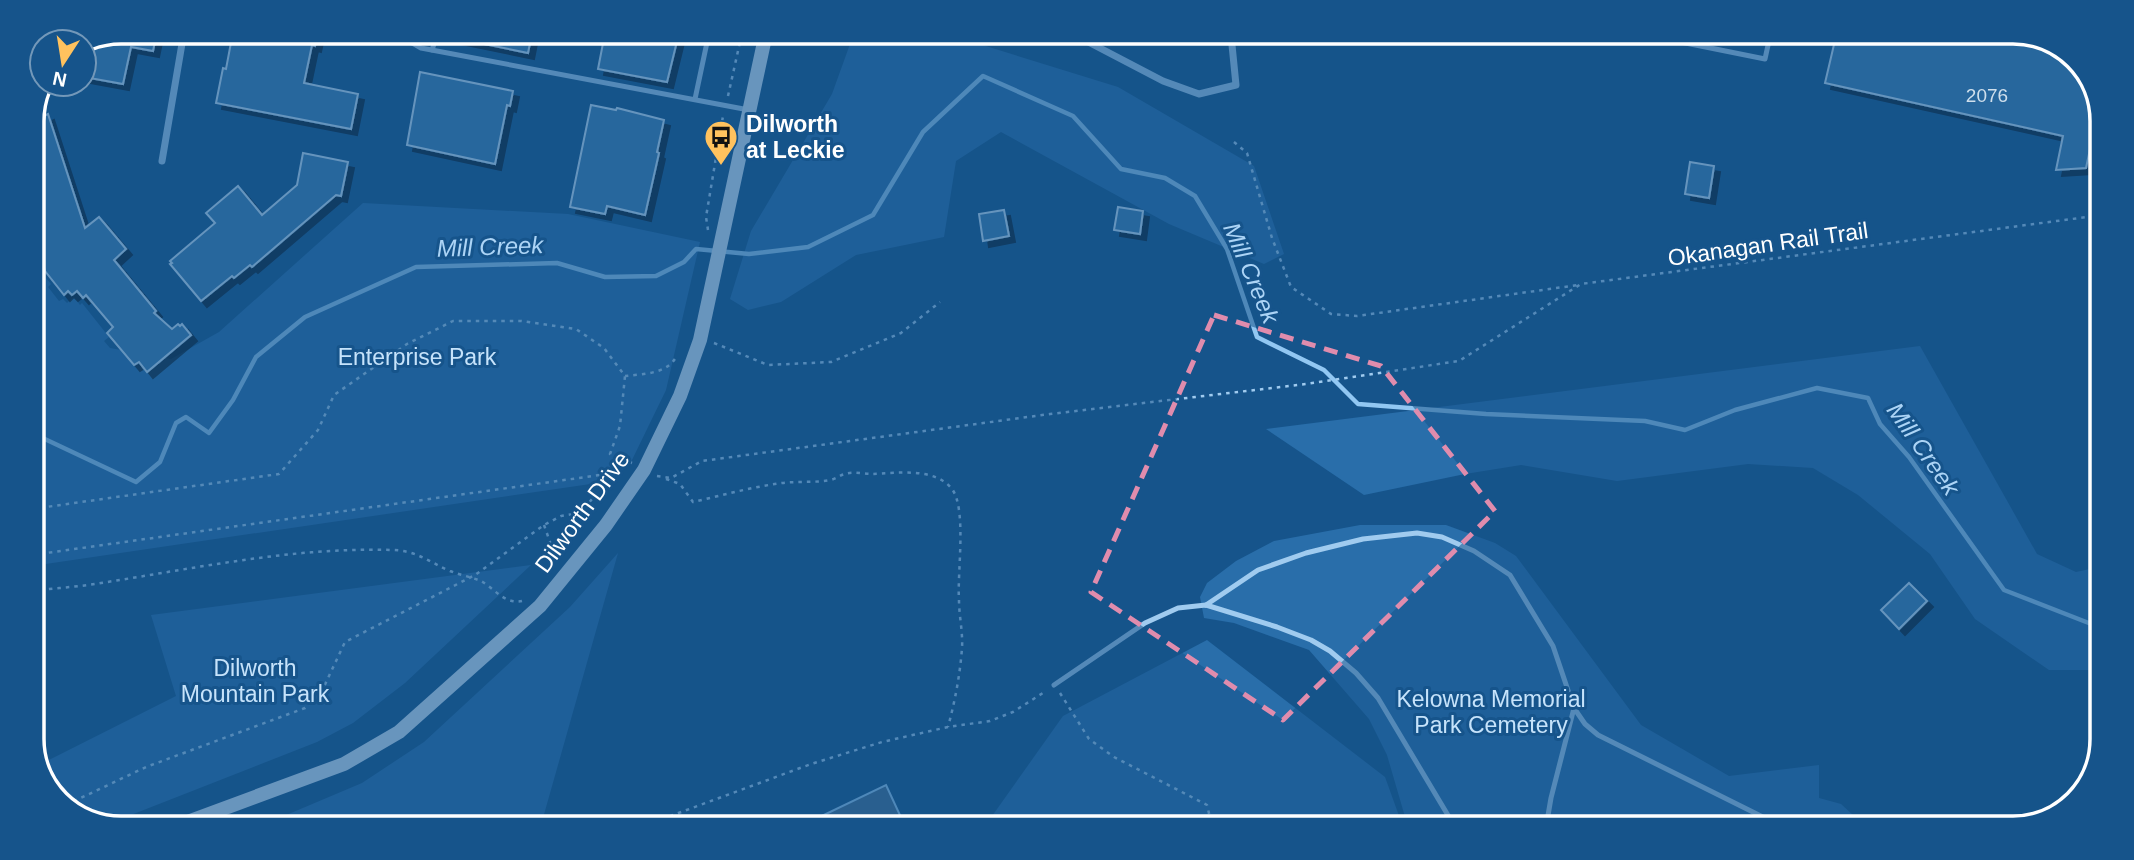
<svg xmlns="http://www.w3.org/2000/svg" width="2134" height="860" font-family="Arial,sans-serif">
  <defs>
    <filter id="shadow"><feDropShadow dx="6" dy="6" stdDeviation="0" flood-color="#0009"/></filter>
  </defs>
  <rect width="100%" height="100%" fill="#16548b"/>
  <g fill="#296eaa">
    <polygon points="854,33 947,34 1118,87 1254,166 1284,254 1264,264 1169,224 1001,132 956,161 944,237 856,255 781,302 748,310 730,299 751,231 832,94"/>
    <polygon points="363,203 568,214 700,242 666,390 631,462 611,481 32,566 32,241 40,271 51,284 48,287 59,301 63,299 67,303 74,297 80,305 82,303 109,337 104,341 110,348 171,359 219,332"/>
    <polygon points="1920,346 2037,554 2076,572 2099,567 2098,670 2049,670 1975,619 1930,554 1858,495 1813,468 1748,464 1617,481 1521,465 1465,474 1364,495 1266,429"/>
    <polygon points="1360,525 1446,525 1495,543 1516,556 1641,725 1729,776 1819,765 1819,798 1841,804 1867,828 1408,827 1387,755 1369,719 1309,650 1234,623 1204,618 1200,597 1207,583 1236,561 1274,541"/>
    <polygon points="618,553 541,825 265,824 362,783 424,742 570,607"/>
    <polygon points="531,565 405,683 353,723 317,742 108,824 92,824 50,793 39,765 176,696 151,615"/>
    <polygon points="1207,640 1385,777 1403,827 985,826 1063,716"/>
  </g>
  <polygon fill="#416d96" stroke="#92c7f2" stroke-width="2" points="886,785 905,826 803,825"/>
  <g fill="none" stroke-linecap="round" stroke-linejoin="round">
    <polyline stroke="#92c7f2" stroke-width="4.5" points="32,433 136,482 160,462 176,423 186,417 209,433 233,400 256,357 305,317 416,267 557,263 605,277 656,276 684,262 696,249 749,254 808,247 873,215 923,132 983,76 1073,116 1121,169 1165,178 1195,196 1227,249 1257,337 1324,370 1358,404 1486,414 1645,421 1685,430 1735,410 1817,388 1868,398 1880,424 1909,457 2004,590 2099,627"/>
  </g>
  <g fill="#3e7eb4" stroke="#c6e3fb" stroke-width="2" filter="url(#shadow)">
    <polygon points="121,32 157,32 153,51 131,47 123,84 84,77 84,47"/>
    <polygon points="233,32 318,32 315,46 312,45 304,83 358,94 351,129 216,103 223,68 226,69"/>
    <polygon points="456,32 482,32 532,33 528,53 455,38"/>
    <polygon points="605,33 679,33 667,82 598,69"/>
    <polygon points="1836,36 2042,36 2084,67 2099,107 2086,168 2056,170 2063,136 1825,83"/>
    <polygon points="420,72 513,91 510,106 507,105 495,164 407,145"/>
    <polygon points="591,105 616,110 617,108 664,120 657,152 659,153 645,215 607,206 605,214 570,207"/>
    <polygon points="43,113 44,116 48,114 85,228 99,217 126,249 114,260 156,311 154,313 172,329 178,324 180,326 182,324 191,335 147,372 139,362 134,365 107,333 113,327 86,295 83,298 77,291 72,295 68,291 64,295 45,271 32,227 32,116"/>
    <polygon points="303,153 348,162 341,196 336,195 252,267 250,265 234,278 232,276 201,301 170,264 172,263 170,261 215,223 206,213 238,186 262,215 297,185"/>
    <polygon points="1690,162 1714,166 1709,198 1685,194"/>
    <polygon points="1118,207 1143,211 1140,234 1114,230"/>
    <polygon points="1004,210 1009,236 983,241 979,214"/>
    <polygon points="1909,583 1927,601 1899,629 1881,610"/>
  </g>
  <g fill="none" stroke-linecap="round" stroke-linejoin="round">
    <g stroke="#a0cbef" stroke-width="2.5" stroke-dasharray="3.5 5" stroke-linecap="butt">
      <polyline points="728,96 742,33"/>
      <polyline points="1234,142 1247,153 1272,238 1291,287 1331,314 1357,316 1578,285"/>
      <polyline points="708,230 706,217 723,116"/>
      <polyline points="714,343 768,365 831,362 901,333 940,302"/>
      <path d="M 625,376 C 643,374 669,374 677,355"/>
      <polyline points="657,476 671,478 702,461 1050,414 1306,384 1459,361 1581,284 2102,215"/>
      <path d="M 666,479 L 680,484 L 693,502 C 723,495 752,487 782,483 C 798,481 815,483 830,480 C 836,479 840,475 845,474 C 853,471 863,474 872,474 C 896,473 935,467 952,489 C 967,509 957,574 959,600 C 959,616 963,632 962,648 C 960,675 955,701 948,727"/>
      <polyline points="32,509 279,474 318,430 334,395 407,344 453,321 521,321 576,329 604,348 625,376 620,426 610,454 632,463"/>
      <polyline points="544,525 555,556 551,569"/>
      <polyline points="32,555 600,475 620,463"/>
      <path d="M 32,591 C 55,588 78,587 101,583 C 197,568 293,547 391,550 C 416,550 429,562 450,571 C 460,575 471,577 481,581 C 494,588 505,605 522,601"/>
      <polyline points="1060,693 1089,739 1114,757 1207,805 1212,826"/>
      <polyline points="66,805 146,767 305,708 321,693 345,642 475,575 544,525 561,516 579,513 596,495 622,461"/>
      <polyline points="646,825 811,764 882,742 948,727 990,721 1013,712 1046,691"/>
    </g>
    <g stroke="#a0cbef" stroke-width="5">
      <polyline points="403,32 404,38 421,48 749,110"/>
      <polyline points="1646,35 1765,59 1770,36"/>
      <polyline points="1232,45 1233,34"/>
      <polyline points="432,50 438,32"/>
      <polyline points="695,99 709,33"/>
      <polyline points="1206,605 1258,570 1306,553 1363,539 1417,533 1442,537 1474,551 1510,575 1553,646 1574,708 1551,798 1546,827"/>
      <polyline points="1054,685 1145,623 1178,608 1206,605 1277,627 1311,640 1330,651 1356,673 1378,698 1455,827"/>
      <polyline points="1574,708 1585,724 1598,735 1785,828"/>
    </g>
    <g stroke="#a0cbef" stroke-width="7">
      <polyline points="1073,34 1163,81 1199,94 1236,85 1232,45"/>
      <polyline points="162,161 184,32"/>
    </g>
    <polyline stroke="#cde5fa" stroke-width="14" points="182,824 344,764 399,732 540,606 606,525 644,470 680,396 700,340 766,33"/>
  </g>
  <path d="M0 0H2134V860H0ZM 1214,315 L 1381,366 L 1495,511 L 1283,720 L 1091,592 Z" fill="#16548b" fill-opacity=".55" fill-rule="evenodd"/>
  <path fill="none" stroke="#e08cad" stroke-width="5" stroke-dasharray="14 9" stroke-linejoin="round" d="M 1214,315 L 1381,366 L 1495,511 L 1283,720 L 1091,592 Z"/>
  <defs>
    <symbol id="bus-pin" viewBox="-11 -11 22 30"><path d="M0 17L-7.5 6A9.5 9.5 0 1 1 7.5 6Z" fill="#ffc25e" stroke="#16548b"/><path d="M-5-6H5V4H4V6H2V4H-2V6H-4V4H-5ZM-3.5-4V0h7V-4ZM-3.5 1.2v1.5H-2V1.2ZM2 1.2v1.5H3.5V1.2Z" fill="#111"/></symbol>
  </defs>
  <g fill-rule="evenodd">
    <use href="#bus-pin" x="702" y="118" width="38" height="52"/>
  </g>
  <g text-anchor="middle" stroke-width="6" stroke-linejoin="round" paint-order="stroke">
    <g font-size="19" fill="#cfdfec">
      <text x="1987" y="102">2076</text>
    </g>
    <g font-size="23" font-weight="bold" fill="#fff" stroke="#16548b" text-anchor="start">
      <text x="746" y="132">Dilworth<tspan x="746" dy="26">at Leckie</tspan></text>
    </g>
    <g font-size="23" fill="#fff" stroke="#16548b">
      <text transform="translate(1768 244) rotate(-8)" y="8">Okanagan Rail Trail</text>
      <text transform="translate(582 512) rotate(-54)" y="8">Dilworth Drive</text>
    </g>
    <g font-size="23" fill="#c6e3fb" stroke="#16548b">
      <text x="417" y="365">Enterprise Park</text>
      <text x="255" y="676">Dilworth<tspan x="255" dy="26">Mountain Park</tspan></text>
      <text x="1491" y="707">Kelowna Memorial<tspan x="1491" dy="26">Park Cemetery</tspan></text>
    </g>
    <g font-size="24" font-style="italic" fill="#acd4f6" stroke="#16548b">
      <text transform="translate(490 247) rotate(-2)" y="8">Mill Creek</text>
      <text transform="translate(1251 273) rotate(67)" y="8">Mill Creek</text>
      <text transform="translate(1923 449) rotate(55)" y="8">Mill Creek</text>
    </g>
  </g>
  <path d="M0 0H2134V860H0ZM121 44H2013A77 77 0 0 1 2090 121V739A77 77 0 0 1 2013 816H121A77 77 0 0 1 44 739V121A77 77 0 0 1 121 44Z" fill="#16548b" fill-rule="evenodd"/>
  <path fill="none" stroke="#fff" stroke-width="3.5" d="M121 44H2013A77 77 0 0 1 2090 121V739A77 77 0 0 1 2013 816H121A77 77 0 0 1 44 739V121A77 77 0 0 1 121 44Z"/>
  <g transform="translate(63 63) rotate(192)"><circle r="33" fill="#16548b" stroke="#7398b9" stroke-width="2"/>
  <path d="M0-5L12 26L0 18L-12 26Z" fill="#ffc25e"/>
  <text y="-10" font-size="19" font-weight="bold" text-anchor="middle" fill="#ffffff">N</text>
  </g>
</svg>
